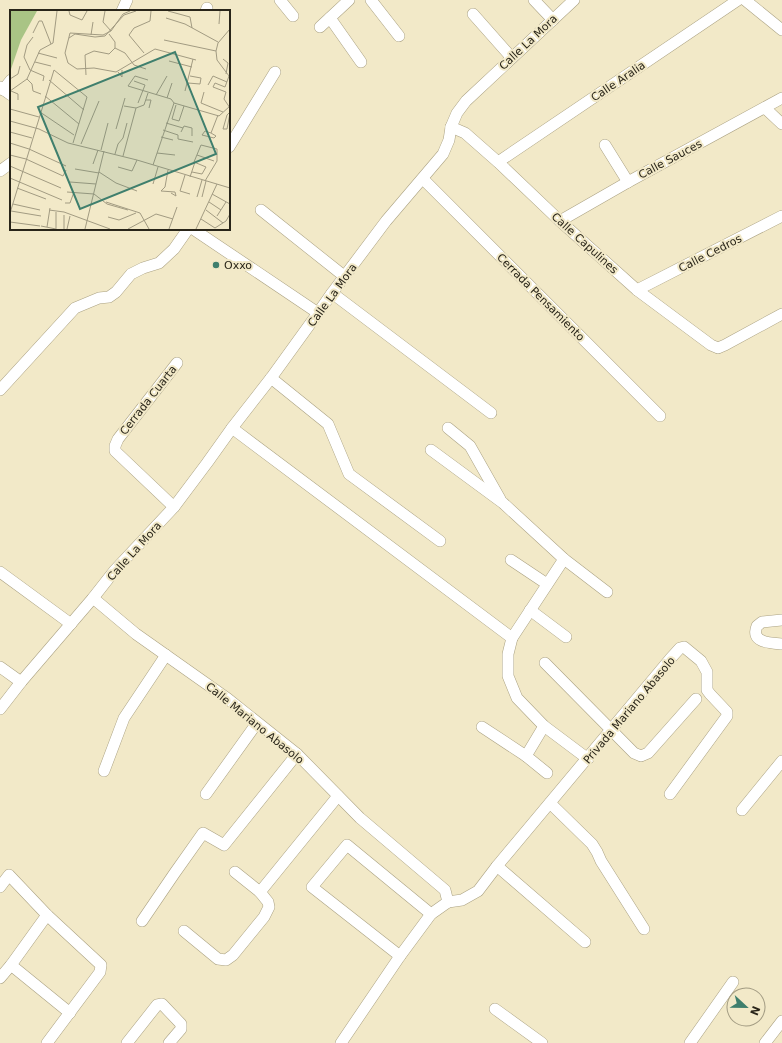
<svg xmlns="http://www.w3.org/2000/svg" width="782" height="1043" font-family="'DejaVu Sans',sans-serif">
  <rect width="100%" height="100%" fill="#f2e9c8"/>
  <g fill="none" stroke-linecap="round" stroke-linejoin="round">
    <defs>
      <g id="minor">
        <polyline points="280,0 293,16"/>
        <polyline points="371,0 399,36"/>
        <polyline points="534,0 553,20"/>
        <polyline points="745,0 782,30"/>
        <polyline points="122,11 127,0"/>
        <polyline points="206,11 207,8"/>
        <polyline points="473,14 512,58"/>
        <polyline points="330,18 361,62"/>
        <polyline points="320,27 349,0"/>
        <polyline points="0,87 11,95"/>
        <polyline points="3,90 11,80"/>
        <polyline points="765,108 782,124"/>
        <polyline points="451,127 465,133 498,162 560,221 637,290 711,345 718,348 725,345 782,314"/>
        <polyline points="605,145 628,182"/>
        <polyline points="229,147 275,72"/>
        <polyline points="498,162 738,0"/>
        <polyline points="0,171 11,163"/>
        <polyline points="423,179 660,416"/>
        <polyline points="261,210 344,276"/>
        <polyline points="560,221 628,182 782,98"/>
        <polyline points="193,229 318,313"/>
        <polyline points="637,290 782,216"/>
        <polyline points="332,293 491,413"/>
        <polyline points="271,378 328,424 349,474 440,541"/>
        <polyline points="0,390 75,308 99,298 109,297 116,292 131,274 143,268 159,263 174,249 188,229"/>
        <polyline points="232,428 512,638 508,654 508,676 517,698 544,726 588,759"/>
        <polyline points="448,428 470,446 500,499"/>
        <polyline points="431,450 503,503 564,559 607,592"/>
        <polyline points="174,507 115,451 115,446 118,439 177,363"/>
        <polyline points="511,560 547,584"/>
        <polyline points="0,572 71,624"/>
        <polyline points="93,598 136,634 228,699 297,754 360,818 445,890 448,902 431,914 400,956 341,1043"/>
        <polyline points="530,610 566,637"/>
        <path d="M 782,620 L 762,622 L 757,626 C 750,643 771,643 782,644"/>
        <polyline points="512,638 564,559"/>
        <polyline points="545,663 634,753 641,756 648,753 696,699"/>
        <polyline points="0,667 21,682"/>
        <polyline points="0,709 21,682 93,598 115,570 174,507 207,463 232,428 271,378 318,313 332,293 386,221 443,154 449,140 451,127 457,113 466,101 574,0"/>
        <polyline points="482,727 526,756 544,726"/>
        <polyline points="526,756 547,773"/>
        <polyline points="104,771 124,718 166,655"/>
        <polyline points="206,794 257,723"/>
        <polyline points="550,803 592,844 597,852 601,861 644,929"/>
        <polyline points="742,810 782,761"/>
        <polyline points="497,866 585,942"/>
        <polyline points="0,887 9,875 47,915 101,965 100,972 47,1043"/>
        <polyline points="260,892 338,796"/>
        <polyline points="448,902 462,900 478,891 497,866 670,659 680,648 684,647 701,661 707,672 707,690 710,694 727,712 727,716 670,794"/>
        <polyline points="142,921 174,874 203,833 224,845 297,754"/>
        <polyline points="184,931 218,959 226,960 233,955 264,917 269,907 268,902 260,892 235,872"/>
        <polyline points="400,956 312,887 347,845 431,914"/>
        <polyline points="11,965 70,1013"/>
        <polyline points="0,978 11,965 47,915"/>
        <polyline points="495,1009 542,1043"/>
        <polyline points="127,1043 157,1005 162,1004 181,1024 181,1029 169,1043"/>
        <polyline points="690,1043 733,982"/>
        <polyline points="765,1043 782,1021"/>
      </g>
    </defs>
    <use href="#minor" stroke="#aba283" stroke-width="12"/>
    <use href="#minor" stroke="#fff" stroke-width="11"/>
  </g>
  <circle fill="#3f7f6d" stroke="#f2e9c8" stroke-width="1.5" cx="216" cy="265" r="4"/>
  <g text-anchor="middle" stroke-width="4" stroke-linejoin="round" paint-order="stroke">
    <g font-size="11" fill="#292519" stroke="#f2e9c8">
      <text transform="translate(528 42) rotate(-43)" y="4">Calle La Mora</text>
      <text transform="translate(618 81) rotate(-34)" y="4">Calle Aralia</text>
      <text transform="translate(670 159) rotate(-28)" y="4">Calle Sauces</text>
      <text transform="translate(585 243) rotate(42)" y="4">Calle Capulines</text>
      <text transform="translate(710 253) rotate(-27)" y="4">Calle Cedros</text>
      <text transform="translate(332 295) rotate(-54)" y="4">Calle La Mora</text>
      <text transform="translate(541 297) rotate(45)" y="4">Cerrada Pensamiento</text>
      <text transform="translate(148 400) rotate(-52)" y="4">Cerrada Cuarta</text>
      <text transform="translate(134 551) rotate(-48)" y="4">Calle La Mora</text>
      <text transform="translate(629 710) rotate(-50)" y="4">Privada Mariano Abasolo</text>
      <text transform="translate(255 723) rotate(39)" y="4">Calle Mariano Abasolo</text>
    </g>
    <g font-size="11" fill="#292519" stroke="#f2e9c8" text-anchor="start">
      <text x="224" y="269">Oxxo</text>
    </g>
  </g>
  <g transform="translate(10 10)">
    <rect width="220" height="220" fill="#f2e9c8"/>
    <path d="M 0,1 L 27,1 L 11,30 L 0,62 Z" fill="#a9c485"/>
    <path fill="none" stroke="#a29b82" stroke-width="1" d="M 59,1 L 60,5 L 72,10 L 77,1M 95,1 L 93,12 L 101,21M 120,1 L 113,4 L 101,21 L 93,25 L 60,23 L 55,43 L 58,53 L 67,59 L 84,58 L 106,62 L 145,39 L 186,50M 158,1 L 180,7 L 182,18M 156,8 L 175,14 L 208,32M 209,14 L 210,1M 23,23 L 29,11 L 32,11 L 41,34M 81,25 L 83,12M 23,27 L 17,35 L 14,47 L 20,60 L 34,66 L 33,71M 59,28 L 65,24 L 85,27 L 95,26 L 114,5 L 126,1M 154,30 L 206,41M 105,38 L 115,43 L 124,55 L 136,59M 28,43 L 47,48M 134,43 L 119,25 L 124,18 L 140,11 L 141,1M 213,49 L 218,53 L 216,64M 159,51 L 182,57M 25,52 L 41,56M 108,62 L 112,67 L 112,60M 76,65 L 75,45 L 84,41 L 99,44 L 105,38 L 105,32 L 99,24M 219,66 L 215,77 L 205,73 L 203,77 L 216,82 L 214,89 L 220,98M 219,66 L 207,50 L 206,41 L 208,33 L 220,19M 0,69 L 8,64 L 10,56M 17,69 L 22,74 L 23,81 L 31,84M 39,70 L 74,100M 138,70 L 125,66 L 118,76 L 161,89 L 164,93M 124,71 L 135,75 L 128,93M 178,73 L 190,74 L 191,68 L 180,66M 198,75 L 203,66 L 217,72M 0,81 L 17,69 L 30,40 L 43,33 L 47,1M 1,81 L 8,84 L 8,90M 175,81 L 183,49M 194,82 L 191,93 L 213,102M 146,85 L 157,66M 35,86 L 69,114M 157,88 L 162,73M 136,90 L 141,90 L 139,98M 166,95 L 162,109 L 169,111 L 174,96M 114,96 L 126,98M 0,99 L 29,107M 30,102 L 64,125M 220,102 L 217,105 L 213,119 L 217,119 L 220,103M 0,111 L 29,119 L 58,133 L 127,150 L 220,178M 156,113 L 173,118M 106,119 L 115,88M 153,120 L 168,125 L 168,129 L 183,132M 0,122 L 22,128M 171,122 L 174,116 L 182,118 L 182,126M 201,123 L 206,126 L 204,128 L 192,125 L 195,121 L 201,123 L 208,105M 151,127 L 163,130M 0,133 L 19,139 L 56,156M 71,134 L 89,91M 91,140 L 98,113M 147,143 L 165,145M 105,144 L 108,134 L 113,128 L 117,113M 0,145 L 16,149 L 53,166 L 56,160M 187,145 L 204,151M 113,146 L 126,98 L 134,95 L 138,83M 83,154 L 88,140M 143,155 L 164,93 L 209,106 L 220,96M 0,156 L 51,178M 108,157 L 122,161 L 127,150M 65,159 L 89,163M 158,160 L 155,177 L 151,181 L 165,182 L 166,186 L 161,183M 89,162 L 106,173 L 127,181M 182,162 L 192,164 L 196,157 L 184,152 L 191,135 L 207,139 L 207,151 L 195,171M 175,165 L 170,181 L 180,184M 180,167 L 185,152M 0,168 L 52,190M 60,172 L 86,174M 143,174 L 148,157M 7,178 L 36,189M 57,182 L 84,184 L 97,194 L 118,200M 202,184 L 220,194M 187,187 L 192,170M 192,187 L 196,171M 96,192 L 130,203 L 139,219M 199,192 L 211,200M 55,193 L 60,193 L 64,182M 3,194 L 30,200M 39,200 L 54,202 L 100,219M 196,200 L 213,213M 1,201 L 31,206M 0,203 L 44,60 L 77,87 L 63,133M 207,206 L 216,192M 98,207 L 109,210 L 126,203M 191,209 L 205,218 L 216,211 L 220,204M 0,212 L 30,216M 31,216 L 46,219M 37,217 L 40,198M 46,219 L 46,202M 54,219 L 54,205M 57,219 L 60,206M 75,219 L 94,141M 118,219 L 146,204 L 163,209M 159,219 L 167,197M 186,219 L 207,174"/>
    <path fill="#3f7f6d" fill-opacity="0.15" stroke="#3f7f6d" stroke-width="2" d="M 165,42 L 206,144 L 70,199 L 28,97 Z"/>
    <rect width="220" height="220" fill="none" stroke="#292519" stroke-width="2"/>
  </g>
  <g transform="translate(746 1007) rotate(112)"><circle r="19" fill="#f2e9c8" stroke="#a29b82"/>
  <path d="M0-3L7 15L0 10L-7 15Z" fill="#3f7f6d"/>
  <text y="-6" font-size="11" font-weight="bold" text-anchor="middle" fill="#292519">N</text>
  </g>
</svg>
